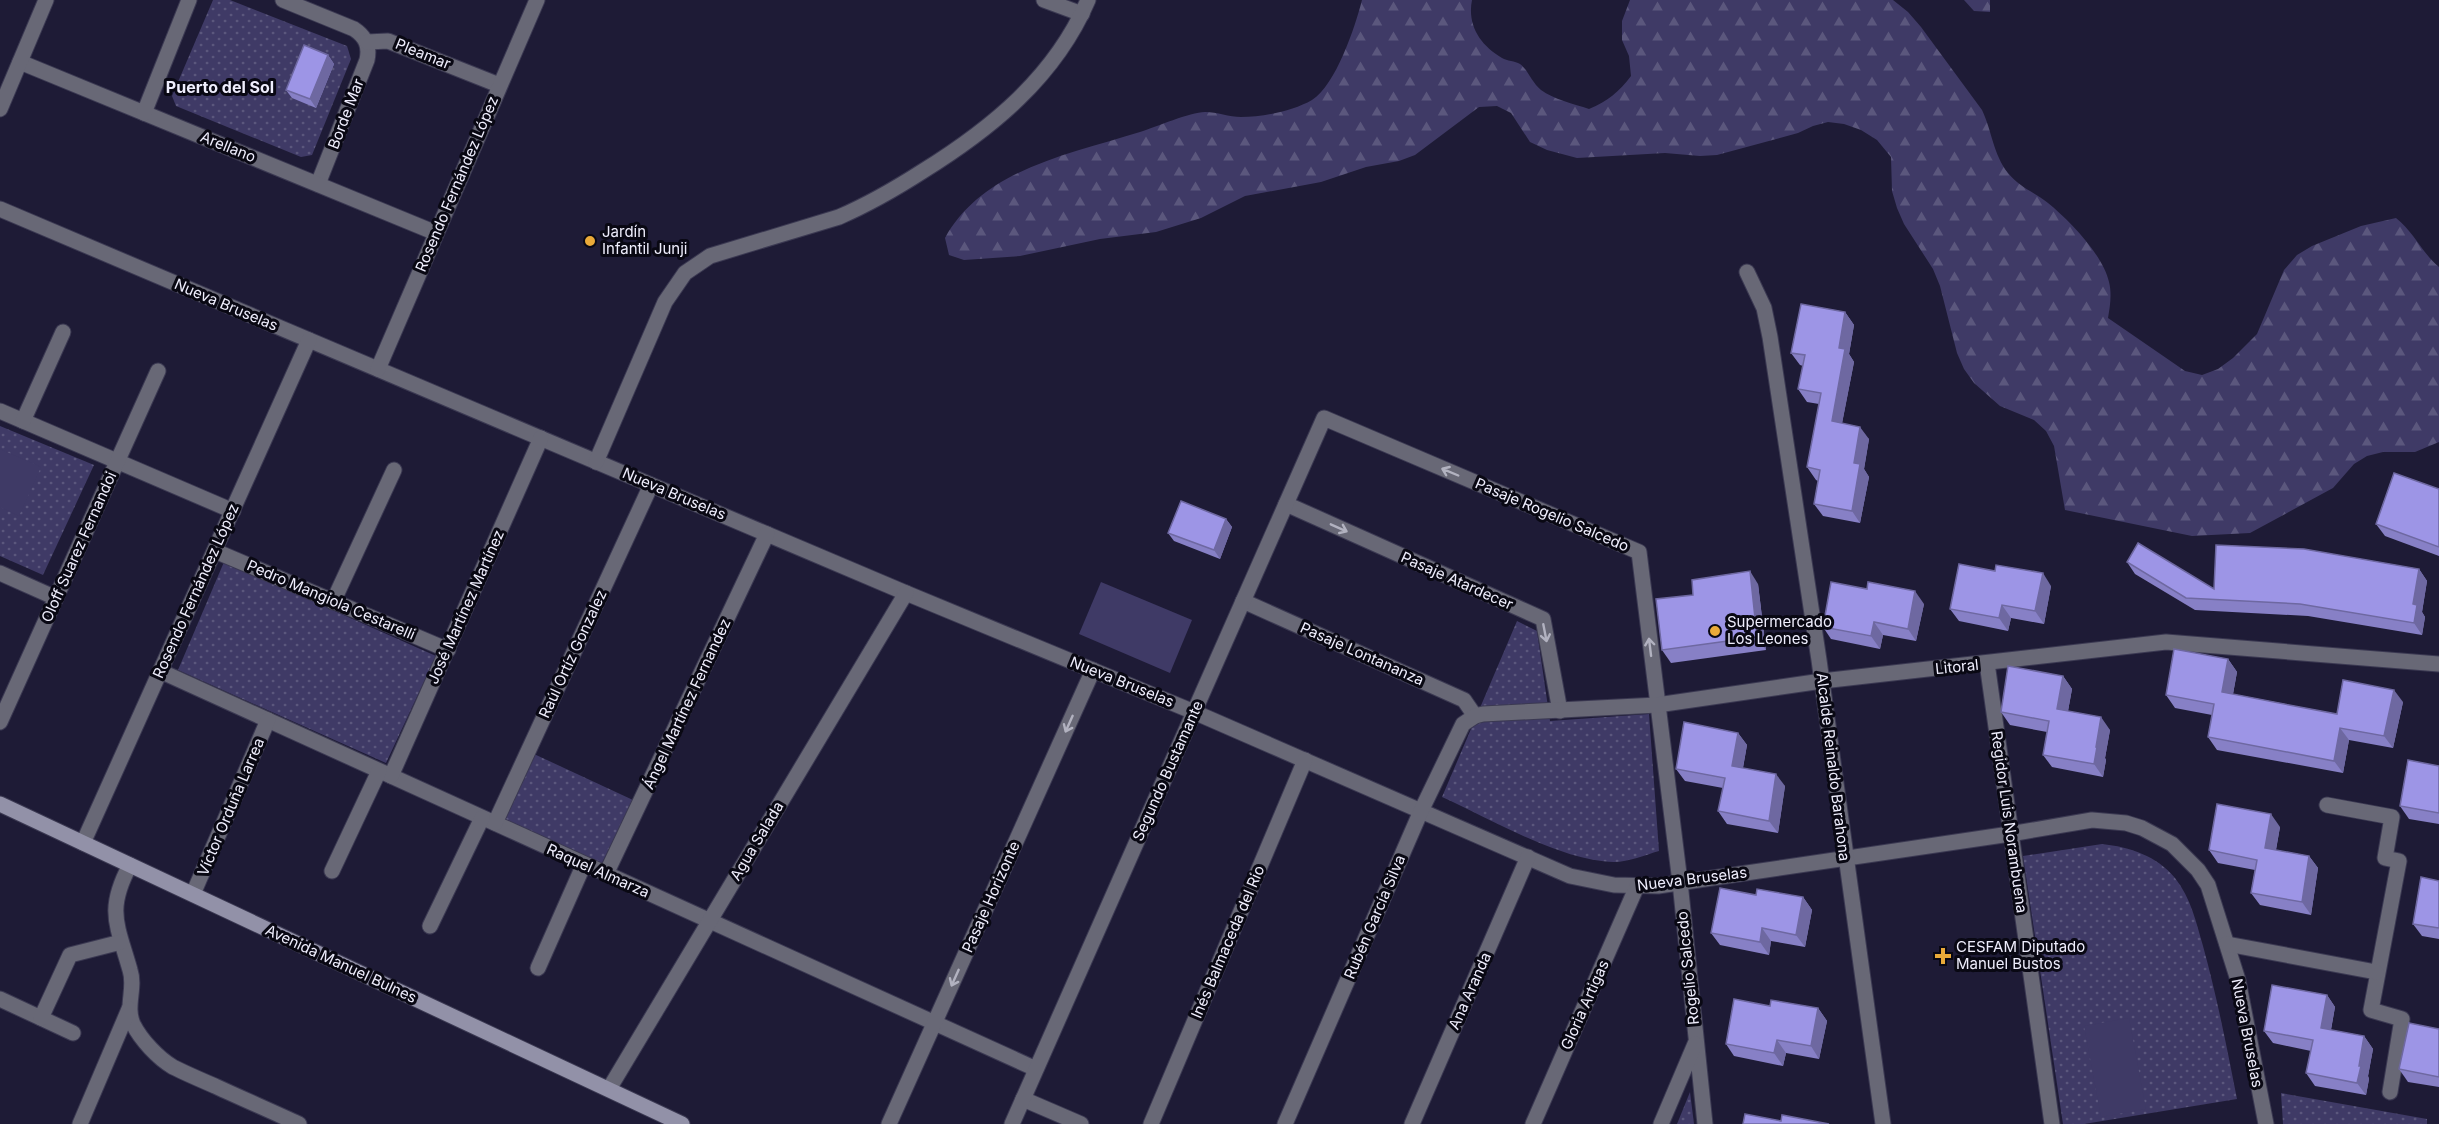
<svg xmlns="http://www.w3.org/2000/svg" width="2439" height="1124" font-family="Inter,sans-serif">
  <defs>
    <pattern id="grass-dots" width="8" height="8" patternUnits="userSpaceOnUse" patternTransform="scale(1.5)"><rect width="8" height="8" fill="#3f3a66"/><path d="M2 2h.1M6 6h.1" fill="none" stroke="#5b577d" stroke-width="1.8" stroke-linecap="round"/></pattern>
    <pattern id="forest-firs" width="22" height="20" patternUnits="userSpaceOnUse" patternTransform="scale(1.5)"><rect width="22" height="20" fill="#3f3a66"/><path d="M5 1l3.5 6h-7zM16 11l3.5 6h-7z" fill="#5b577d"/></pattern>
  </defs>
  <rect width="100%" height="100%" fill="#1e1b36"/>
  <g fill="url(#grass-dots)">
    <polygon points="213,0 230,0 347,46 351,59 312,155 301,157 176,106 172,96"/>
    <polygon points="0,426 94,465 43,575 0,556"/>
    <polygon points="224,562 436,656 386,763 178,670"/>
    <path d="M 1517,621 L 1537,631 L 1550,721 L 1649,714 L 1659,851 C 1645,855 1629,862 1614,862 C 1561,861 1491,819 1442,797 Z"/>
    <polygon points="534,754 633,800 601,865 502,821"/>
    <path d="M 2102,844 C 2130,847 2157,856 2175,878 C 2191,898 2196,922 2203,946 C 2217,997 2227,1048 2237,1099 L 2084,1124 L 2063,1124 L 2023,856 Z"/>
    <polygon points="1690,1092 1694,1124 1677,1124"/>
    <polygon points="2281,1093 2427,1119 2427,1124 2283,1124"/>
  </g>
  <g fill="url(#forest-firs)">
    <path d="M 1362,0 L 1472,0 C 1467,25 1480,45 1502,58 C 1507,61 1515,61 1520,64 C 1528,70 1532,83 1541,90 C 1553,99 1574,104 1589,109 C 1608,101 1619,92 1631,76 L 1629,56 L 1622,40 L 1622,21 L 1630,0 L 1893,0 L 1908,12 L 1921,27 L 1982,110 C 1992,131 1993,154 2008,173 C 2019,187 2034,192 2048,203 C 2069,220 2103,255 2109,282 C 2112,294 2110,306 2108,318 L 2185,371 L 2202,375 L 2218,369 L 2233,358 L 2257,334 L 2284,270 L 2297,255 L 2312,246 L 2361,226 L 2396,218 C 2414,232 2422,253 2439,267 L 2439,442 L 2415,452 L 2383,452 L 2367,456 L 2354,464 L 2333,488 L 2250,533 L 2192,536 L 2065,510 L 2054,446 L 2046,431 L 2034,420 L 2000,406 L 1974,383 L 1964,369 L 1957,353 L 1940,286 L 1933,269 L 1904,224 L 1897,208 L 1892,191 L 1891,157 L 1877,140 L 1861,130 L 1844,124 L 1828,122 L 1813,126 L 1798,133 L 1717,155 L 1700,156 L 1665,153 L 1577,158 L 1547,150 L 1530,142 L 1511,113 L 1497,106 L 1479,107 L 1415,155 L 1399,161 L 1366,167 L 1321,182 L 1245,196 L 1201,218 L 1156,232 L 1100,239 L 1020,256 L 964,260 L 949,255 L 945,238 C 983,169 1070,154 1140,132 C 1156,127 1190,112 1205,112 C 1217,112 1229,117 1241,117 C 1263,117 1293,111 1312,100 C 1336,85 1355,27 1362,0 Z"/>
    <polygon points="1964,0 1990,0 1990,12 1974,11"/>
  </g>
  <g fill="#3f3a66">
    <polygon points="0,449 41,467 19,516 0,507"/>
    <polygon points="1101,582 1192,620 1170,673 1079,634"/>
    <polygon points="2129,1018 2146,1109 2101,1117 2084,1026"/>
  </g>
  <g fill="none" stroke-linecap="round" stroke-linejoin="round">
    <defs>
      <g id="street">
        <path d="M 283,0 L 354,29 C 366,37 370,46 367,60 L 318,184"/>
        <polyline points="1044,0 1082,14"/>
        <polyline points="367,42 388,41 499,85"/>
        <polyline points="20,62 436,233"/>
        <polyline points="0,109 46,0"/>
        <polyline points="144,113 189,0"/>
        <polyline points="0,209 906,593 1194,712 1570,876 1614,885 1658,886 2010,834 2092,820 2126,823 2142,828 2172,844 2198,870 2208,885 2238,980 2266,1124"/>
        <polyline points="1747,272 1764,308 1770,337 1819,660 1883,1124"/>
        <polyline points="378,369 537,0"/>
        <polyline points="0,411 233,511"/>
        <polyline points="23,421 63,332"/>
        <path d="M 596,462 L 665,302 L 685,273 L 710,256 L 839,217 C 869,204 895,189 923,171 C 992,128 1055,77 1088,0"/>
        <polyline points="1286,504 1543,619 1560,711"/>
        <polyline points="215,551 448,650"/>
        <polyline points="0,573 56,598"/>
        <polyline points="1243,601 1464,700 1475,716"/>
        <polyline points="333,602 394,470"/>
        <polyline points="1987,663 2052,1124"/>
        <polyline points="160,671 1036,1069"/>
        <polyline points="0,722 158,371"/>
        <polyline points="391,776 541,438"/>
        <polyline points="2327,805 2392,817 2385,858 2399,861 2371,1010 2402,1019 2390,1092"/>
        <polyline points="495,823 651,485"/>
        <polyline points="83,843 309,340"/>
        <path d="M 130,865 C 106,910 117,924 130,970 C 136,988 125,1006 133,1024 C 141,1040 158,1058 173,1067 C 187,1074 201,1080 215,1086 C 243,1099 271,1111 299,1124"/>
        <polyline points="332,871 379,771"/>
        <polyline points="606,874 767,534"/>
        <polyline points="193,894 268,720"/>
        <polyline points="430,926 482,818"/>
        <polyline points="2227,944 2376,972"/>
        <polyline points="538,968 584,864"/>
        <polyline points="0,999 73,1033"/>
        <polyline points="41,1018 70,955 121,942"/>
        <polyline points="609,1089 906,593"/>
        <polyline points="1023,1099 1081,1124"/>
        <polyline points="80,1124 129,1009"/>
        <polyline points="889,1124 1093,670"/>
        <polyline points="1012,1124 1324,418 1639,552 1680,882 1705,1124"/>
        <polyline points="1151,1124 1305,760"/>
        <polyline points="1285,1124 1421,811 1463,724 1475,716 1483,714 1657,705 1822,681 2166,642 2439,664"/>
        <polyline points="1412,1124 1528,857"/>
        <polyline points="1533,1124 1637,886"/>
        <polyline points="1661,1124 1695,1044"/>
      </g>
      <polyline id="secondary" points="0,804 682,1124"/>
    </defs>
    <use href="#street" stroke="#3b3952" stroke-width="17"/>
    <use href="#secondary" stroke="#3b3952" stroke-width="17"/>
    <use href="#street" stroke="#686876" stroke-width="15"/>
    <use href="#secondary" stroke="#9291a8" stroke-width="15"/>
  </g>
  <g fill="#8780c6">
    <polygon points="328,55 334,64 316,108 292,98 286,90"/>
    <polygon points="1845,312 1854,325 1849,354 1854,362 1842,423 1869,439 1864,469 1869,477 1860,523 1823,516 1814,504 1818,481 1816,480 1807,467 1819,404 1807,402 1798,389 1803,366 1800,365 1791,353"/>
    <polygon points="2439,489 2439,556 2385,536 2376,524"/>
    <polygon points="1226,519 1232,527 1220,559 1174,541 1168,533"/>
    <polygon points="2127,562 2214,589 2419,569 2427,581 2422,612 2425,617 2422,635 2308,616 2195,610 2135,574"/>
    <polygon points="1758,584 1766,650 1671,663 1662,650 1693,595"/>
    <polygon points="2051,586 2044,624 2011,618 2008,631 1959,621 1950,609"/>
    <polygon points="1924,604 1916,641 1883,635 1880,649 1831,639 1823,627"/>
    <polygon points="2228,659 2237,672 2233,694 2337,714 2403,702 2393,748 2349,740 2343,773 2217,750 2208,737 2212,715 2175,708 2166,695"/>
    <polygon points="2063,676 2072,689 2068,711 2110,730 2105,758 2106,760 2103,777 2052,767 2043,755 2047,732 2010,725 2001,712"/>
    <polygon points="1738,733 1747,745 1743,768 1785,786 1778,833 1727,824 1718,811 1723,788 1685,781 1676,769"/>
    <polygon points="2439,766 2439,824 2409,819 2400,806"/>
    <polygon points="2280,827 2276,850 2309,856 2318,868 2311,915 2260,905 2251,893 2255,870 2218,863 2209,850"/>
    <polygon points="2439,881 2439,939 2422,936 2413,924"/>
    <polygon points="1756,895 1803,897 1812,910 1805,947 1771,941 1769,955 1720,945 1711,933"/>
    <polygon points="2327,995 2335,1007 2331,1030 2364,1036 2373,1049 2368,1076 2369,1079 2366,1095 2315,1086 2306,1073 2311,1051 2273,1043 2264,1031"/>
    <polygon points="1770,1006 1818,1008 1827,1021 1819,1059 1786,1053 1783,1066 1734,1056 1726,1044"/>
    <polygon points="2439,1029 2439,1087 2408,1082 2399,1069"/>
  </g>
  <g fill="#6e68a1">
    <polygon points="328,55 334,64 316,108 310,99"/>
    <polygon points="1845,312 1854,325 1849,354 1854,362 1840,434 1832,421 1839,348"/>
    <polygon points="1860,427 1869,439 1864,469 1869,477 1860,523 1852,511 1854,463"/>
    <polygon points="1226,519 1232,527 1220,559 1214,550"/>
    <polygon points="2419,569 2427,581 2422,612 2425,617 2422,635 2414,623 2413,604"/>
    <polygon points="1750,571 1758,584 1766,650 1757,637"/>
    <polygon points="2043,573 2051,586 2044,624 2035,611"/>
    <polygon points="1915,591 1924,604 1916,641 1908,629"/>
    <polygon points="2002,605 2011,618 2008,631 1999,618"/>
    <polygon points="1874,622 1883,635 1880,649 1871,636"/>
    <polygon points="2228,659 2237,672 2231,705 2222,692"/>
    <polygon points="2063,676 2072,689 2066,722 2057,709"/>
    <polygon points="2394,690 2403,702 2393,748 2384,736"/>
    <polygon points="2101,717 2110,730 2105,758 2106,760 2103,777 2094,764 2096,747"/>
    <polygon points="2340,728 2349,740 2343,773 2334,761"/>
    <polygon points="1738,733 1747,745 1741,778 1732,766"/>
    <polygon points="1776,774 1785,786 1778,833 1769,821"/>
    <polygon points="2271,814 2280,827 2274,860 2265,848"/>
    <polygon points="2309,856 2318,868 2311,915 2302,902"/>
    <polygon points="1803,897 1812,910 1805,947 1796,935"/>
    <polygon points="1762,928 1771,941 1769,955 1760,942"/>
    <polygon points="2327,995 2335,1007 2329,1040 2321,1028"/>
    <polygon points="1818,1008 1827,1021 1819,1059 1811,1046"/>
    <polygon points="2364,1036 2373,1049 2368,1076 2369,1079 2366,1095 2357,1083 2359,1066"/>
    <polygon points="1777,1040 1786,1053 1783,1066 1774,1053"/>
  </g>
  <g fill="#9d95e6" stroke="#6e68a1" stroke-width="1.5">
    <polygon points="304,45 328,55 310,99 286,90"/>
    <polygon points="1801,304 1845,312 1839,348 1845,349 1832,421 1860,427 1854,463 1860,464 1852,511 1814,504 1820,470 1807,467 1821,393 1798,389 1805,355 1791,353"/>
    <polygon points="2394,473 2439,489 2439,547 2376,524"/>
    <polygon points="1181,501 1226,519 1214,550 1168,533"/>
    <polygon points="2138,543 2214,589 2216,545 2304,549 2419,569 2413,604 2417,605 2414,623 2300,604 2186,598 2127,562"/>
    <polygon points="1959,564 1995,571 1996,565 2043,573 2035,611 2002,605 1999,618 1950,609"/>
    <polygon points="1750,571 1757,637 1662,650 1656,599 1693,595 1692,580"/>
    <polygon points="1831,582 1867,589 1868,582 1915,591 1908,629 1874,622 1871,636 1823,627"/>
    <polygon points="2174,649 2228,659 2222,692 2289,705 2337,714 2343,680 2394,690 2384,736 2340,728 2334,761 2208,737 2214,704 2166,695"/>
    <polygon points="2008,666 2063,676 2057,709 2101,717 2096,747 2097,747 2094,764 2043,755 2049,721 2001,712"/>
    <polygon points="1684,722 1738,733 1732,766 1776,774 1769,821 1718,811 1725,778 1676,769"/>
    <polygon points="2408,760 2439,766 2439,813 2400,806"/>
    <polygon points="2217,804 2271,814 2265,848 2309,856 2302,902 2251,893 2257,860 2209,850"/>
    <polygon points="2421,877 2439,881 2439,928 2413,924"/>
    <polygon points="1720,888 1756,895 1757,889 1803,897 1796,935 1762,928 1760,942 1711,933"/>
    <polygon points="2272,985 2327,995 2321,1028 2364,1036 2359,1066 2361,1066 2357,1083 2306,1073 2313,1040 2264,1031"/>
    <polygon points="1734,999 1770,1006 1771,1000 1818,1008 1811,1046 1777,1040 1774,1053 1726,1044"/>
    <polygon points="2409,1023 2439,1029 2439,1077 2399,1069"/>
    <polygon points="1745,1114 1781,1121 1782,1115 1829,1124 1743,1124"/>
  </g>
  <defs><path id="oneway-shaft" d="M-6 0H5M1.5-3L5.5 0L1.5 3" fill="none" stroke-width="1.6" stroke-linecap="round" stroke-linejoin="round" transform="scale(1.5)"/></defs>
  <g stroke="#b2b2c0">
    <use href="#oneway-shaft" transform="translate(1450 472) rotate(-157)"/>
    <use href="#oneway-shaft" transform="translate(1339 528) rotate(24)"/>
    <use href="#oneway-shaft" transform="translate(1545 633) rotate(79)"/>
    <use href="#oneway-shaft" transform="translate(1650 647) rotate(-97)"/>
    <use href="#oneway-shaft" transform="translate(1069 724) rotate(114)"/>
    <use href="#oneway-shaft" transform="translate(955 978) rotate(114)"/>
  </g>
  <g fill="#eaaa39" stroke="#090813" stroke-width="2">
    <circle cx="590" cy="241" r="6"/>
    <circle cx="1715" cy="631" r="6"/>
    <path d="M1940 947h6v6h6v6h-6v6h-6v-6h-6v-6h6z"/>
  </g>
  <g text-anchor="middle" stroke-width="6" stroke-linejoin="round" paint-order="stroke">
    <g font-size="15" fill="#efeefd" stroke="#090813">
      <text transform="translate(423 54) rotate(22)" y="5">Pleamar</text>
      <text transform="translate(346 114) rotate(-69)" y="5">Borde Mar</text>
      <text transform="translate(228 147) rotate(22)" y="5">Arellano</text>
      <text transform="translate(457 184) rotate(-67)" y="5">Rosendo Fernández López</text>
      <text transform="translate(226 305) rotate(23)" y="5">Nueva Bruselas</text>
      <text transform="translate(674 494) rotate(23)" y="5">Nueva Bruselas</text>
      <text transform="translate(1552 515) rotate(23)" y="5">Pasaje Rogelio Salcedo</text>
      <text transform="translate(79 547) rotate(-66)" y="5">Oloff Suarez Fernandoi</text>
      <text transform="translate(1457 581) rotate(24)" y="5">Pasaje Atardecer</text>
      <text transform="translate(196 591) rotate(-66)" y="5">Rosendo Fernández López</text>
      <text transform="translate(331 600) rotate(23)" y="5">Pedro Mangiola Cestarelli</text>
      <text transform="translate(466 607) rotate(-66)" y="5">José Martínez Martínez</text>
      <text transform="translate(573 654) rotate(-65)" y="5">Raúl Ortíz Gonzalez</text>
      <text transform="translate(1362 654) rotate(24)" y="5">Pasaje Lontananza</text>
      <text transform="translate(1957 667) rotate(-6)" y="5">Litoral</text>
      <text transform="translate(1122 682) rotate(22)" y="5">Nueva Bruselas</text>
      <text transform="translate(687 704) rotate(-65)" y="5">Ángel Martínez Fernandez</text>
      <text transform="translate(1833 767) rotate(83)" y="5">Alcalde Reinaldo Barahona</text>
      <text transform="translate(1168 771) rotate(-66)" y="5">Segundo Bustamante</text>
      <text transform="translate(231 807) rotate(-67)" y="5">Víctor Orduña Larrea</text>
      <text transform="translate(2009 822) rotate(82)" y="5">Regidor Luis Norambuena</text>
      <text transform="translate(757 841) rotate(-59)" y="5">Agua Salada</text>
      <text transform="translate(598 871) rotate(24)" y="5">Raquel Almarza</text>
      <text transform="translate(1692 879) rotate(-7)" y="5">Nueva Bruselas</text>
      <text transform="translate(991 897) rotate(-66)" y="5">Pasaje Horizonte</text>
      <text transform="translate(1375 917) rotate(-67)" y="5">Rubén García Silva</text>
      <text transform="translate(1228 942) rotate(-67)" y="5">Inés Balmaceda del Rio</text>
      <text transform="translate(341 964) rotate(25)" y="5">Avenida Manuel Bulnes</text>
      <text transform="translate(1688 968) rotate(-96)" y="5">Rogelio Salcedo</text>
      <text transform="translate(1470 991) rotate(-66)" y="5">Ana Aranda</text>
      <text transform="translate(1585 1005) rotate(-66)" y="5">Gloria Artigas</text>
      <text transform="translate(2247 1033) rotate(79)" y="5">Nueva Bruselas</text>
    </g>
    <g font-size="15" fill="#efeefd" stroke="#090813" text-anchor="start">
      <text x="602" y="237">Jardín<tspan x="602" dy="17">Infantil Junji</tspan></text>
      <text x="1727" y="627">Supermercado<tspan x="1727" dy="17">Los Leones</tspan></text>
      <text x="1956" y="952">CESFAM Diputado<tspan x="1956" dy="17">Manuel Bustos</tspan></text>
    </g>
    <g font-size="16" font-weight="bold" fill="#efeefd" stroke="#090813">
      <text x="220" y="93">Puerto del Sol</text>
    </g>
  </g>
</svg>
